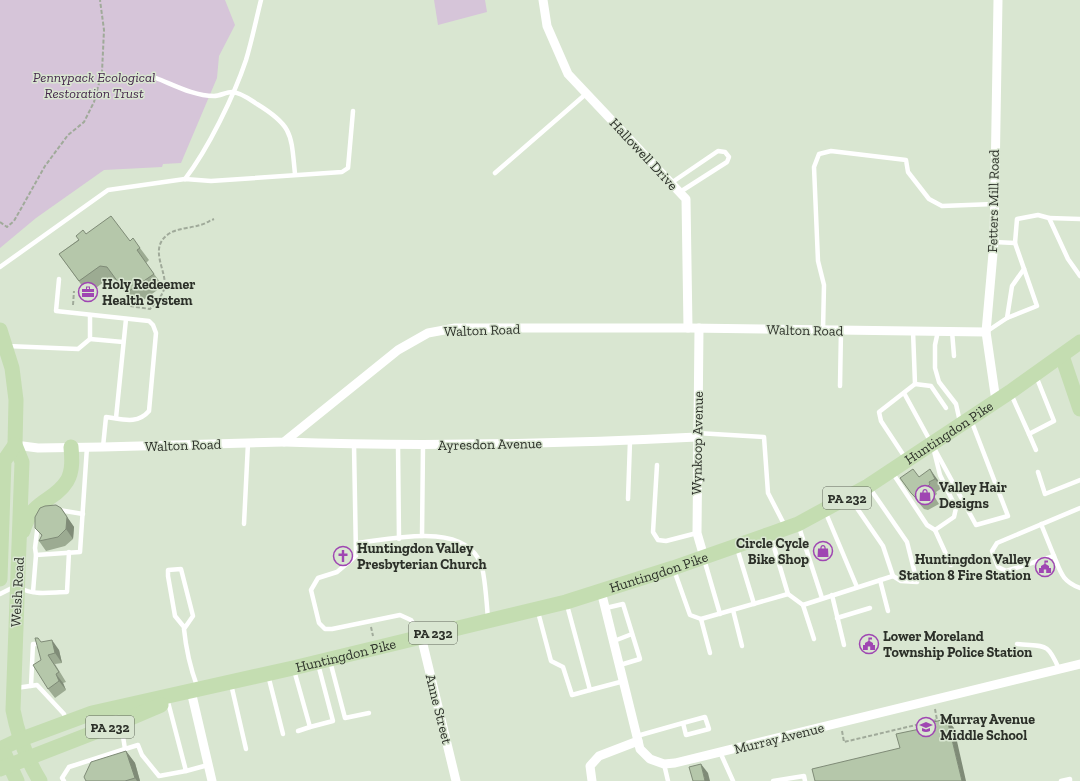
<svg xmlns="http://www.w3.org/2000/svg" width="1080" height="781" font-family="'Zilla Slab',serif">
  <rect width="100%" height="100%" fill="#d9e6d1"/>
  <g fill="#d6c5d9">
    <polygon points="0,0 225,0 235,25 219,56 217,78 181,163 163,164 162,167 104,170 36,218 0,248"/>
    <polygon points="434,0 485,0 487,12 438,25"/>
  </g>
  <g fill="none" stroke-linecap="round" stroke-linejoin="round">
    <g stroke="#a0aa9a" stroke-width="2" stroke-dasharray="4 2" stroke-linecap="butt">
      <polyline points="0,222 7,227 14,221 45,166 68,135 84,122 94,102 102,72 104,30 100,0"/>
      <polyline points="73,305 74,291"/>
      <path d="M 130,306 L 150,309 C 155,303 162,297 164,289 C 169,272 146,248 170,233 C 179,228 191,228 200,225 C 205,224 209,221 214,219"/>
      <polyline points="371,627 373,636"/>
      <polyline points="935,709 937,720"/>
      <polyline points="842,731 844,742 937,720 938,723"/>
    </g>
    <g stroke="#fff" stroke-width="4.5">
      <path d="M 156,78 C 174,85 194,96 214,96 C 220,96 226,92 232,92 C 240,92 251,100 257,104 C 293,126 291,134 295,174"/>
      <polyline points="495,173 587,93"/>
      <path d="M 185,179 C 208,149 234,96 246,60 C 252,40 256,20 261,0"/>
      <polyline points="671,183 718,151 725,152 729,157 727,162 680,192"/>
      <polyline points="1049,218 1080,219"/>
      <polyline points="994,242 1015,243 1017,219 1038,215 1049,218 1068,259 1080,276"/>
      <polyline points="0,267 108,190 185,179 211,181 342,172 348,168 353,111"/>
      <path d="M 59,279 L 56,311 L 149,321 L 153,325 L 156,333 L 149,411 C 137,425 122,419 106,417 L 103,447"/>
      <polyline points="1007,318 1012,286 1024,269"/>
      <polyline points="823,330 824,285 818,261 814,167 819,154 831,151 906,160 908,172 929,199 942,206 994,204"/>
      <polyline points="913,331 915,384 931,386 946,408"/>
      <polyline points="938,331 935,345 935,368 939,382 956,404 960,422"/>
      <polyline points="952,331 954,356"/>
      <polyline points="986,332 1007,318 1037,306 1015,243"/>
      <polyline points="90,339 123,342"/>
      <polyline points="7,346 78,349 90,339 90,315"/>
      <polyline points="840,386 841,330"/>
      <polyline points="904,393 976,525 1008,516 971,420"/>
      <polyline points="1011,394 1029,434 1054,421 1036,376"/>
      <polyline points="116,418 126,319"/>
      <polyline points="697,433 764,437 768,493 785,526"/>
      <polyline points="1029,434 1036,450"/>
      <polyline points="354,445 356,556 337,572 318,578 311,590 319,623 325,629 332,629 400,615 411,620 420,634"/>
      <polyline points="398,445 399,539"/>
      <polyline points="906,459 881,421 879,412 915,384"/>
      <polyline points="657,465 653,532 658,540 666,541 697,533"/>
      <polyline points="892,472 927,525 935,530 954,517 956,508 940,475 934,451"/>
      <polyline points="1038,472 1045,494 1080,480"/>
      <polyline points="869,487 907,542 917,582 901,581 893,576"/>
      <polyline points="628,499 630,441"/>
      <polyline points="59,510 83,514"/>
      <polyline points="825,511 857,587"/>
      <polyline points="244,524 248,443"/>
      <polyline points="1041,524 1054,556 1006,571 998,567 992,551 997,543 1080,508"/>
      <polyline points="799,527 822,598"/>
      <polyline points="935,530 951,565"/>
      <polyline points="422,536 423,445"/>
      <polyline points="771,537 788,594 803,605 814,639"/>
      <path d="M 356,543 C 392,539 464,521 481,564 C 485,574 487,607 488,619"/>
      <polyline points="737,548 754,604"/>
      <polyline points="36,555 80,552 87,447"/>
      <path d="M 1054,556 C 1061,573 1062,581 1080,588"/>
      <polyline points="704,559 720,614"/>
      <polyline points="674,570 690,615 701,619 788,594"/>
      <polyline points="880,580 888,611"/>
      <path d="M 21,588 C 33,596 53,592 67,592 L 69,552"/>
      <polyline points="33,592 36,555 35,548 38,523"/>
      <polyline points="0,594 14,587"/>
      <polyline points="832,595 844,645"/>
      <polyline points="567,605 590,690 624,681"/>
      <polyline points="803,605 893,576 883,546 850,498"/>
      <polyline points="606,608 623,604 640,659 620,665"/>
      <polyline points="733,610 742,646"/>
      <polyline points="538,612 551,661 563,667 572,695 590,690"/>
      <polyline points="837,618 870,608"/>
      <polyline points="701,619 710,653"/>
      <path d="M 184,629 L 193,616 L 181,569 L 168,570 L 168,576 L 175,616 L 184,627 L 184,629 C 186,649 190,667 197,686"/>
      <polyline points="614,641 632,634"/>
      <path d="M 1017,644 C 1045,647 1047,641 1059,669"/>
      <polyline points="330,661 345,718 369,713"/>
      <polyline points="294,670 310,727 333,721 318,664"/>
      <polyline points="268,675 283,734"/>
      <polyline points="231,684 246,749"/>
      <polyline points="31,686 33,644 41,644"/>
      <polyline points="16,688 37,685 64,714 66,720"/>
      <polyline points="168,702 186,771 208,765"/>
      <polyline points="121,724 125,749 138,745 142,755 159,776 186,771"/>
      <polyline points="298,731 310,727"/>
      <polyline points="637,736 683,723 686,735 709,729 705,717 683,723"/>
      <polyline points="720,752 733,781"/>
      <polyline points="664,764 668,781"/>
      <polyline points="64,781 62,778 69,767 125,749"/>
      <polyline points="773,781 804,776 805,781"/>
      <polyline points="1061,781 1070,779 1070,781"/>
    </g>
    <g stroke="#fff" stroke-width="9">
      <polyline points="543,0 547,26 568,74 686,199 688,328"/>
      <polyline points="699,328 697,533 704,557"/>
      <polyline points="996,401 986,332 994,242 998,0"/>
      <path d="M 284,442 C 421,447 559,444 697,437"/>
      <polyline points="15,445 38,448 103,447 284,442 398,350 428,333 455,328 688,328 986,332"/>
      <polyline points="601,591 640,749 650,759 664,764 675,763 1080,664"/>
      <polyline points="421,636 456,781"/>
      <polyline points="191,691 212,781"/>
      <polyline points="592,781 590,766 599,756 638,741"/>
    </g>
    <g stroke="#c4ddb1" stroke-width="15">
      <path d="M 0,330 L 12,368 L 16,400 L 15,445 L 22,462 L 13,710 C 18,736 26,758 40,781"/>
      <polyline points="1062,356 1080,409"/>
      <path d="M 23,531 C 33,498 53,503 67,481 C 73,471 72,458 71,447"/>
      <polyline points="0,579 4,461 15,445"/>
      <path id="s1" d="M 0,749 L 19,740 L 92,713 L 293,668 L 566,602 L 673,568 L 770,534 L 798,524 L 868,486 L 1010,392 L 1080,342"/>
      <polyline points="5,755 17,781"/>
      <polyline points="0,769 121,722 161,705"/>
    </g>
  </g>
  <g fill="#9cab92">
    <polygon points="86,234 130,241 140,248 149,260 146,263 163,286 135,306 116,280 109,278 88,294 59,254"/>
    <polygon points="919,477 937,479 942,488 936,492 937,494 934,496 939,504 928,510 924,509 918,502 900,478"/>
    <polygon points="61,508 74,527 73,539 65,546 46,551 39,541 42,536 35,528"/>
    <polygon points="41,642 59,650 62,663 55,664 66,682 63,683 66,690 55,698 48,689"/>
    <polygon points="126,751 135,763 140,781 86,781"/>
  </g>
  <g fill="#7f8b77">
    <polygon points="930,469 937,479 942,488 935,479"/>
    <polygon points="61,508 74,527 73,539 66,529"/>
    <polygon points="52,640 59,650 62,663 55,653"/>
    <polygon points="56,674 63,683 66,690 59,681"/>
    <polygon points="947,719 954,728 966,781 962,781"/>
    <polygon points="126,751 135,763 140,781 137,781 135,778"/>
    <polygon points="701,764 708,773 710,781 705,781"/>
  </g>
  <g fill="#b5c7aa" stroke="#7f8b77">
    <polygon points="111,216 130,241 133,238 140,248 137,250 154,274 126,293 107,267 100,266 79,281 59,254 79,240 76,236 83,230 86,234"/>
    <polygon points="913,469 919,477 930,469 935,479 929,482 930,484 927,487 932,494 922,500 917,499 911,493 900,478"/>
    <polygon points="56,505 61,508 67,517 66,529 58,537 39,541 42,535 35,528 35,517 40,508 45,506"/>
    <polygon points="35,638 38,638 41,642 52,640 55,653 48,655 59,672 56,674 59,681 48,689 33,665 41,660"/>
    <polygon points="947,719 962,781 815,781 812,769 900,748 896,734 920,729 919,725"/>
    <polygon points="126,751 135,778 125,781 86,781 84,777 91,762"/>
    <polygon points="701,764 705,781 693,781 689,767"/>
  </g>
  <defs>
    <symbol id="office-ring" viewBox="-11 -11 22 22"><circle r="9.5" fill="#d9e6d1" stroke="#9f46b2" stroke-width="1.5"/><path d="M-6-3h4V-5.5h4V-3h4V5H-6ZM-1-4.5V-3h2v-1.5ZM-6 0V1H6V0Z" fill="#9f46b2"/></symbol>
    <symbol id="shop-ring" viewBox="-11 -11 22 22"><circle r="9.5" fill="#d9e6d1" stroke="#9f46b2" stroke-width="1.5"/><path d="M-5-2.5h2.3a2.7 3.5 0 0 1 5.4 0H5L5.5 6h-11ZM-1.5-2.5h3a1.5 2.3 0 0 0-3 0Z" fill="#9f46b2"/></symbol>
    <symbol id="church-ring" viewBox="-11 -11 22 22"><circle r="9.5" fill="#d9e6d1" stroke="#9f46b2" stroke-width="1.5"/><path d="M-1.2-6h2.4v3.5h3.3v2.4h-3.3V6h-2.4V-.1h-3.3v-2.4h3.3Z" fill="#9f46b2"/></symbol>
    <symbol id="civic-ring" viewBox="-11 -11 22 22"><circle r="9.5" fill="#d9e6d1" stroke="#9f46b2" stroke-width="1.5"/><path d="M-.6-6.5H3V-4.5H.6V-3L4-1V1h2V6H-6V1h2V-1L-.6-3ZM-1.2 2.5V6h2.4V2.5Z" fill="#9f46b2"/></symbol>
    <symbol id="school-ring" viewBox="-11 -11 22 22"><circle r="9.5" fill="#d9e6d1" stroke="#9f46b2" stroke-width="1.5"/><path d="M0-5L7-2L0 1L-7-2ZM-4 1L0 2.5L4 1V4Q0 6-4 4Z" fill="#9f46b2"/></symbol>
  </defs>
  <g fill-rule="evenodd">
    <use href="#office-ring" x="77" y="281" width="22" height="22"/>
    <use href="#shop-ring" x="914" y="484" width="22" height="22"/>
    <use href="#shop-ring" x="812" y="540" width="22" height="22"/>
    <use href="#church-ring" x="332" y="545" width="22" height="22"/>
    <use href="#civic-ring" x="1034" y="556" width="22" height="22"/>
    <use href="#civic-ring" x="858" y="633" width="22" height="22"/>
    <use href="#school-ring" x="915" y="716" width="22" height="22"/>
  </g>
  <g text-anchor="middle" stroke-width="3" stroke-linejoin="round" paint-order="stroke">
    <g fill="#d9e6d1" stroke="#60675b" stroke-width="1">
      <rect x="823" y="487" width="48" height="22" rx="3"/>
      <rect x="409" y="622" width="48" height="22" rx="3"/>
      <rect x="86" y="716" width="48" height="22" rx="3"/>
    </g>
    <g font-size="13" font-weight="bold" fill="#2c3029">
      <text x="847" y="503">PA 232</text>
      <text x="433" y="638">PA 232</text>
      <text x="110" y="732">PA 232</text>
    </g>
    <g font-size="14" font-style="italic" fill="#46284d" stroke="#d9e6d1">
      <text x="94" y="82">Pennypack Ecological<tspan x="94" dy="16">Restoration Trust</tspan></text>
    </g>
    <g font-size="14" fill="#2c3029" stroke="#d9e6d1">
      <text transform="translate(644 154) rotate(47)" y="5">Hallowell Drive</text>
      <text transform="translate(993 201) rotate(-89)" y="5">Fetters Mill Road</text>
      <text transform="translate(482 330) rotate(-2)" y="5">Walton Road</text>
      <text transform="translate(805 330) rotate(1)" y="5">Walton Road</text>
      <text dy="5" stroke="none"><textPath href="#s1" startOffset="1007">Huntingdon Pike</textPath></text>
      <text transform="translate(697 443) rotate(-89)" y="5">Wynkoop Avenue</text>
      <text transform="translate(490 444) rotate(-1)" y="5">Ayresdon Avenue</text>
      <text transform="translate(183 445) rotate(-2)" y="5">Walton Road</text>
      <text dy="5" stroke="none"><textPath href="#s1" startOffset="683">Huntingdon Pike</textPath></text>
      <text transform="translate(17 592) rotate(-87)" y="5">Welsh Road</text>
      <text dy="5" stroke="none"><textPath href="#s1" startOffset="359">Huntingdon Pike</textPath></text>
      <text transform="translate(439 709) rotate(76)" y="5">Anne Street</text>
      <text transform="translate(779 738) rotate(-14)" y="5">Murray Avenue</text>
    </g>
    <g font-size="14" font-weight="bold" fill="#2c3029" stroke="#d9e6d1" text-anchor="start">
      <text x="102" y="289">Holy Redeemer<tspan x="102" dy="16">Health System</tspan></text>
      <text x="939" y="492">Valley Hair<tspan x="939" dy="16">Designs</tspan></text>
      <text x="809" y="548" text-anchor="end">Circle Cycle<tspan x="809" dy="16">Bike Shop</tspan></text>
      <text x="357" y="553">Huntingdon Valley<tspan x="357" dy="16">Presbyterian Church</tspan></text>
      <text x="1031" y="564" text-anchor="end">Huntingdon Valley<tspan x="1031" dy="16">Station 8 Fire Station</tspan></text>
      <text x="883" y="641">Lower Moreland<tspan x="883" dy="16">Township Police Station</tspan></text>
      <text x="940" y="724">Murray Avenue<tspan x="940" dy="16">Middle School</tspan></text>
    </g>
  </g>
</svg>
